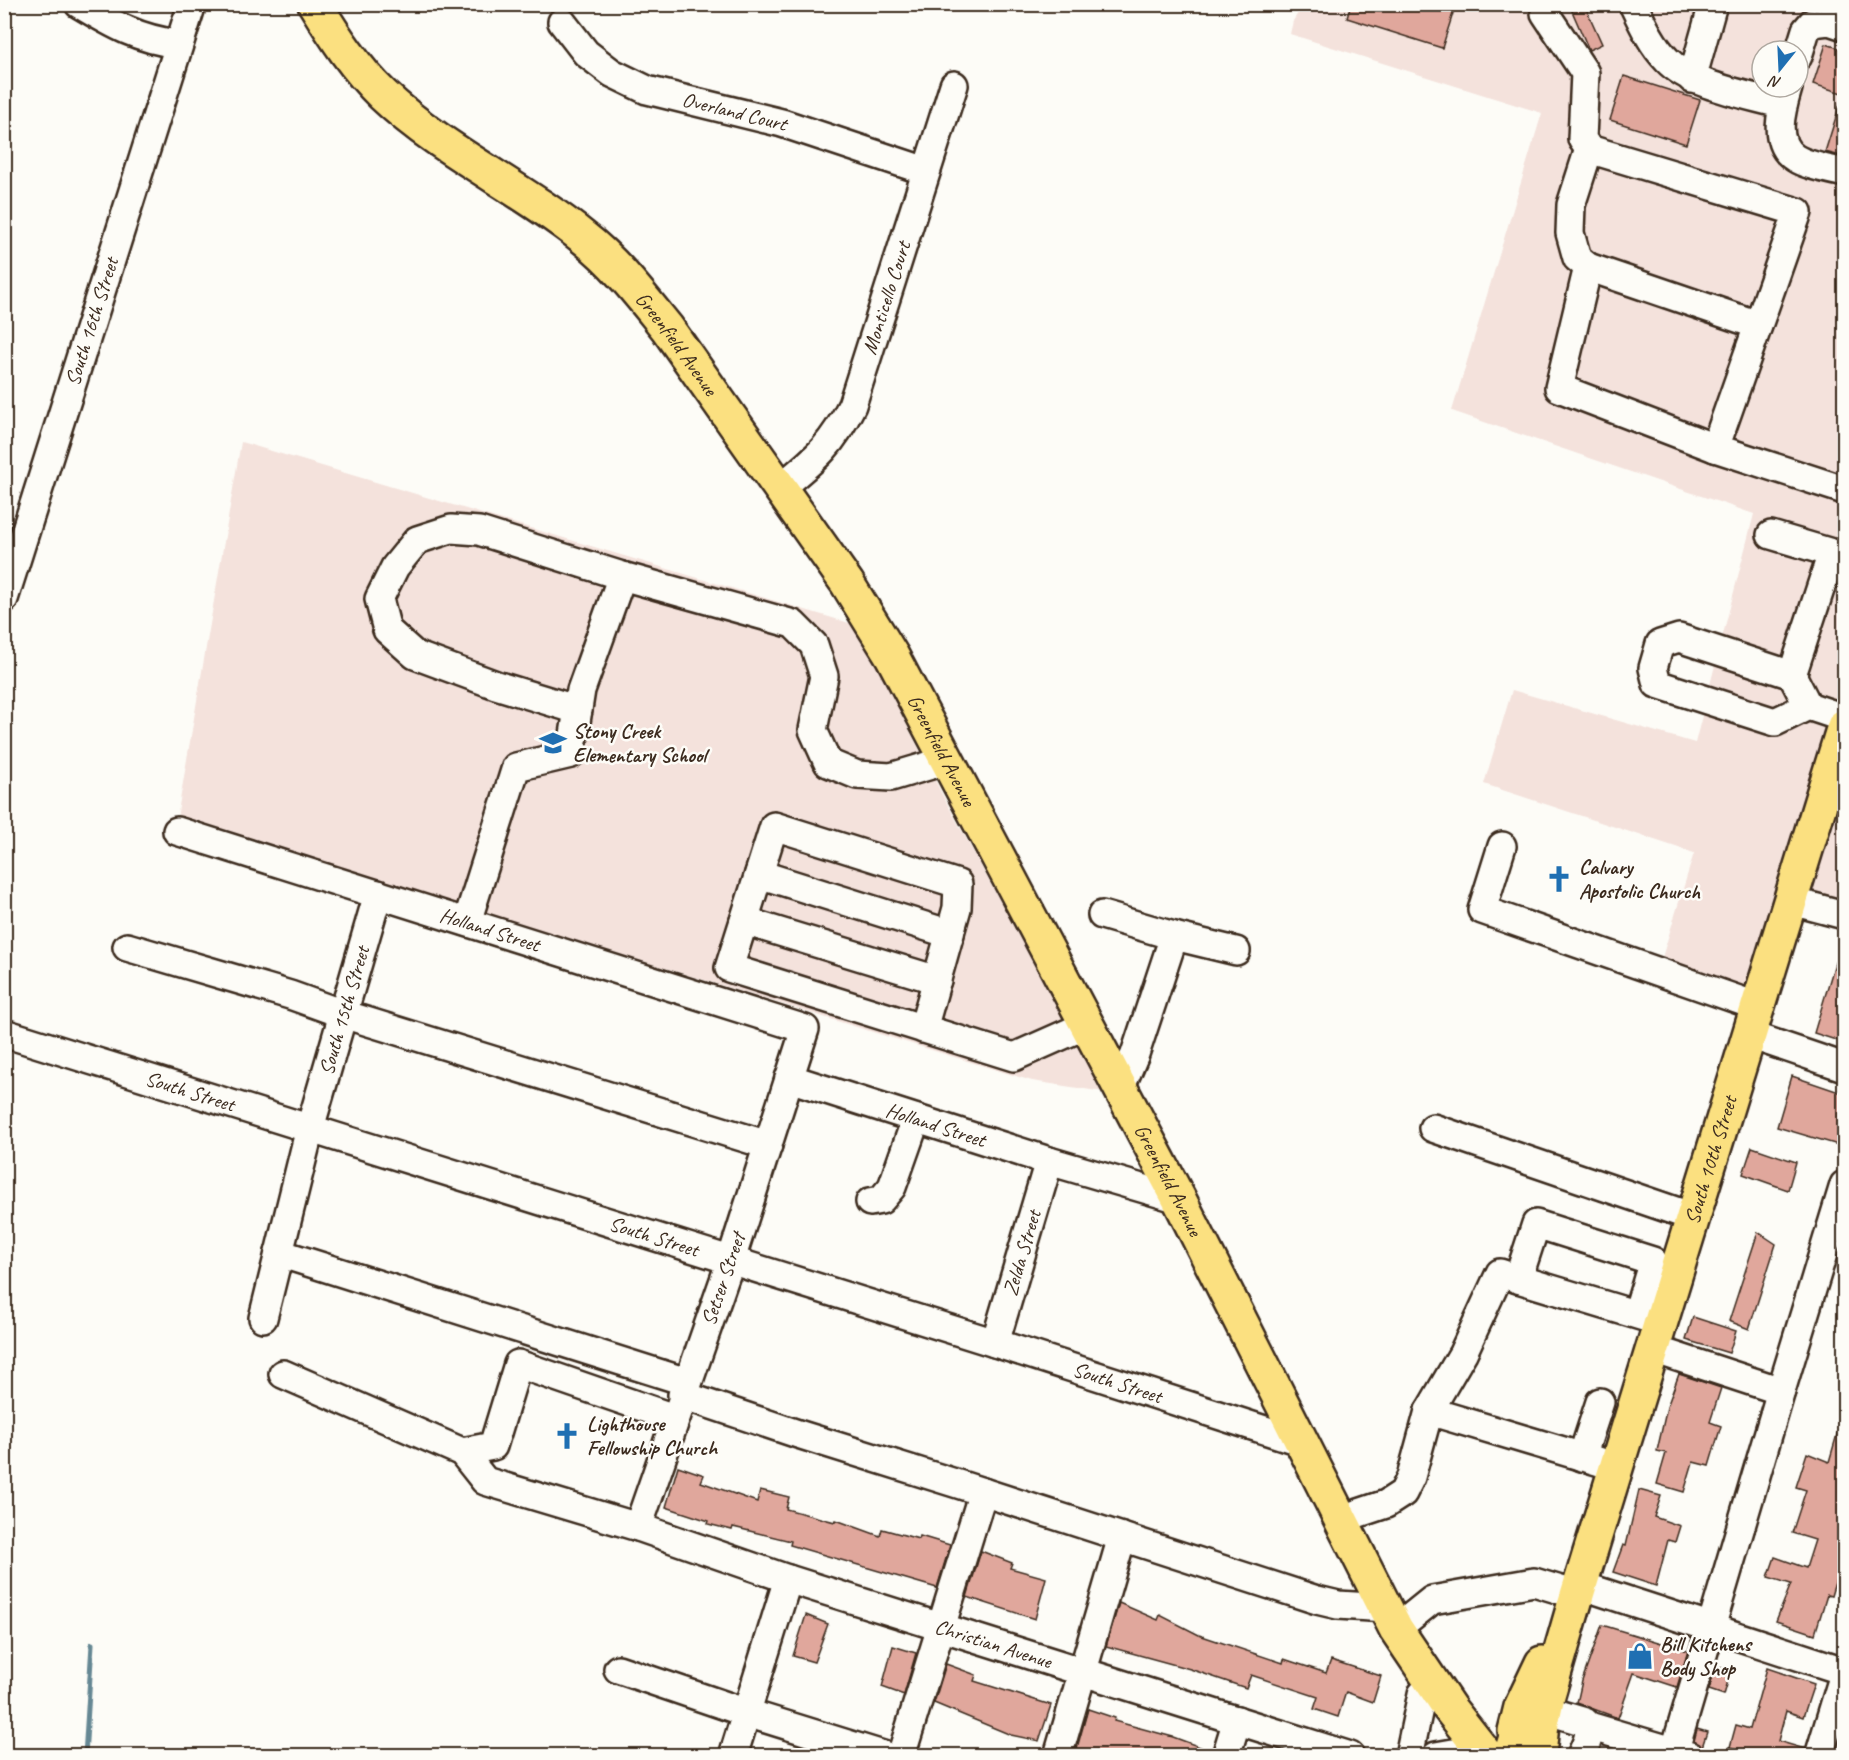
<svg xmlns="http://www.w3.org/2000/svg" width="1849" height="1760" font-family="Caveat,sans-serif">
  <rect width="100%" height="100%" fill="#fdfcf7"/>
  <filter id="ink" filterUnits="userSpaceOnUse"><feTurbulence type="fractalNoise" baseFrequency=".0167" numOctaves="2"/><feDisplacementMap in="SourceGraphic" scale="12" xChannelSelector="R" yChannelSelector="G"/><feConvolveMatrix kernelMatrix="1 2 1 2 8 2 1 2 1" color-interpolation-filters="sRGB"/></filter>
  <g filter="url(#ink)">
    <g fill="#f4e2dc" fill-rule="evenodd">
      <path d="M 1303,5 L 1844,5 L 1844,908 L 1801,896 L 1765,1004 L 1660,964 L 1694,853 L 1484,784 L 1512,690 L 1695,743 L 1754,514 L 1452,411 L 1542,113 L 1290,34 L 1293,21 ZM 1762,51 L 1798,51 L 1798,87 L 1762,87 Z"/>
      <polygon points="241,442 856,625 873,646 889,690 943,796 1104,1092 1032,1081 177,818"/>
    </g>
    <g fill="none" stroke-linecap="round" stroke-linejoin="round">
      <polyline stroke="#668894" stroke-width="5" points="85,1756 92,1644"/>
    </g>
    <g fill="#e0a79c" stroke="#3b2a1e" stroke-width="1.5">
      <polygon points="1351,4 1456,4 1442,48 1347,18"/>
      <polygon points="1569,4 1584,4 1602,44 1589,50"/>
      <polygon points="1826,44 1845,50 1845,94 1813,84"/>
      <polygon points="1624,76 1700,100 1686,144 1610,120"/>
      <polygon points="1841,101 1845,101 1845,157 1825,152"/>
      <polygon points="1841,943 1845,943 1845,1043 1814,1033"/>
      <polygon points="1792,1076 1845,1094 1845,1147 1777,1127"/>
      <polygon points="1752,1147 1796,1162 1788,1190 1743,1174"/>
      <polygon points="1758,1232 1776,1244 1749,1329 1729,1321"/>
      <polygon points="1693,1317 1736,1331 1729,1353 1686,1340"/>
      <polygon points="1679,1374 1721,1388 1710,1422 1721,1426 1709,1466 1693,1462 1684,1492 1657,1484 1666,1453 1657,1451 1667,1407"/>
      <polygon points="1840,1424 1845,1424 1845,1549 1831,1596 1827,1595 1815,1634 1776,1621 1791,1584 1768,1577 1775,1557 1806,1568 1815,1540 1792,1533 1806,1490 1796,1487 1807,1453 1829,1462"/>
      <polygon points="678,1466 704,1475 701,1482 757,1502 760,1490 789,1497 786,1509 835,1522 836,1520 880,1536 882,1529 919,1539 920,1536 950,1545 937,1588 790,1545 791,1541 733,1527 732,1530 708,1524 709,1521 666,1507"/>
      <polygon points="1639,1490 1661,1496 1654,1517 1680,1526 1675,1542 1668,1540 1656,1586 1613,1572 1623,1545 1626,1546"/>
      <polygon points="981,1551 1012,1563 1010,1568 1046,1578 1035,1619 967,1597"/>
      <polygon points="1119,1603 1158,1620 1160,1615 1199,1635 1283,1663 1284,1659 1326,1673 1331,1660 1381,1676 1373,1702 1346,1692 1338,1717 1314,1709 1318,1697 1251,1675 1246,1688 1190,1669 1106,1646"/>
      <polygon points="806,1615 828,1624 814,1662 793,1656"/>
      <polygon points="1602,1625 1688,1651 1677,1687 1634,1673 1618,1718 1577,1703 1582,1681"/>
      <polygon points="893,1646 916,1653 904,1695 882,1687"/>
      <polygon points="946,1664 976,1675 974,1681 1051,1705 1039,1741 1011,1735 934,1703"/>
      <polygon points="1716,1666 1731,1671 1724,1695 1709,1690"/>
      <polygon points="1767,1668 1814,1684 1803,1717 1786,1711 1778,1741 1805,1749 1804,1755 1761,1755 1730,1747 1736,1725 1750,1729"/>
      <polygon points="1088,1709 1115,1718 1114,1721 1173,1737 1211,1751 1211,1755 1075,1755"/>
      <polygon points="1697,1729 1707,1732 1702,1747 1694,1741"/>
    </g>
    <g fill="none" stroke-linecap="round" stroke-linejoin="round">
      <defs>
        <g id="minor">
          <path d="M 79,4 C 114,25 138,39 178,44"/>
          <path d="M 1633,4 C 1642,23 1652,45 1667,60 C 1691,86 1749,95 1783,105"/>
          <polyline points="1545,13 1585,73 1582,139 1589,149 1798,212 1715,448 1844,490"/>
          <path id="s1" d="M 562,22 L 586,53 L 612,73 L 647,90 L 782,123 L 926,171"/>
          <polyline points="1798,56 1806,30 1812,23 1829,21 1844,26"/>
          <polyline points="1692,79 1713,4"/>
          <path d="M 1788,88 C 1782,108 1771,143 1795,158 C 1807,166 1830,169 1844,173"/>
          <polyline points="1589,149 1571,205 1570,233 1577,258 1588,267 1559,388 1715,448"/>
          <polyline points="1588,267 1758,325"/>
          <path id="s2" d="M 781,487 C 815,459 832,446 852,405 L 954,85"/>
          <polyline points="1771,535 1832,553"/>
          <path id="s3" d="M 4,599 L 192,4"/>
          <polyline points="1792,675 1832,553 1844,557"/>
          <polyline points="1808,706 1792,675 1679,638 1660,644 1653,668 1657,684 1775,722 1808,706 1844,718"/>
          <polyline points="578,710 496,685 415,655 387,630 379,599 395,567 417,540 451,529 479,531 622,576"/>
          <path id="s4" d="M 177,831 L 805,1029 L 731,1260 L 638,1527"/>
          <polyline points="1502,846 1482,910 1759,1007"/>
          <polyline points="759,874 950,934"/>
          <polyline points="1791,901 1844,915"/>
          <polyline points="1102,915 1174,936 1135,1054 1120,1089"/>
          <polyline points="744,921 937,980"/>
          <polyline points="467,922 516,767 571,754 581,690 622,576 793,624 814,645 824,676 813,730 828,763 857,775 891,777 948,760"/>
          <polyline points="1174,936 1236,951"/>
          <polyline points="127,947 290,995 343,1014 768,1145"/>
          <polyline points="923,1029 957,908 958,884 774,826 729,968 1014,1057 1086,1025"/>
          <path id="s5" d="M 4,1033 L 995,1343 L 1302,1442"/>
          <polyline points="1750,1035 1844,1067"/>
          <path id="s6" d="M 789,1078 L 1049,1161 L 1179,1199"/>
          <polyline points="1433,1128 1693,1217"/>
          <polyline points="870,1202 881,1200 892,1187 916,1119"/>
          <polyline points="279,1253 687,1382"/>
          <polyline points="1637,1314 1653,1261 1536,1224 1518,1279 1654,1320 1662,1322"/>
          <path id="s7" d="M 263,1318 L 310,1128 L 378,894"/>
          <path id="s8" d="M 995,1343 L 1049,1161"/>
          <polyline points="1653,1349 1781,1391"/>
          <path id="s9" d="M 283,1374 L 462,1452 L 485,1481 L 638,1527 L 788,1579 L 1350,1756"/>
          <polyline points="682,1395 798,1434 958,1484 1317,1600 1338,1605 1386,1608"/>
          <polyline points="1429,1411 1617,1467"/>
          <polyline points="462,1452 493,1446 518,1364 674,1418"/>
          <polyline points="1582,1457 1600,1402"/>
          <polyline points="1341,1519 1386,1504 1403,1493 1411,1477 1429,1411 1463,1353 1500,1273 1518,1279"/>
          <polyline points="1580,1585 1844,1671"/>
          <polyline points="1396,1629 1432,1600 1534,1582 1577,1595"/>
          <polyline points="618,1669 747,1713 886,1756"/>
          <path d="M 1545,1710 L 1585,1722 C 1594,1732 1585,1745 1581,1756"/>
          <polyline points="1589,1726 1690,1756"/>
          <polyline points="733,1756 788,1579"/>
          <polyline points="901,1756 983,1492"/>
          <polyline points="1058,1756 1122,1537"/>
          <polyline points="1226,1756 1237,1720"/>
          <polyline points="1409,1756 1422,1694"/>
          <polyline points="1436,1756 1453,1753"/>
          <polyline points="1673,1756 1781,1391 1844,1185"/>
          <polyline points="1819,1756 1844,1674"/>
        </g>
        <g id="major">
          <path id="s10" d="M 315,4 C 335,37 356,69 383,95 C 443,152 520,186 584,238 C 616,263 641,296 667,328 L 847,583 L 892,656 L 1179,1199 L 1396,1629 L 1450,1709 L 1487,1756"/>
          <polyline points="1510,1756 1516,1737 1515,1731 1521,1707 1542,1663"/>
          <path id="s11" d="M 1539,1756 L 1542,1723 L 1548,1695 L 1577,1595 L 1844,726"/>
        </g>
      </defs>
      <use href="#minor" stroke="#3b2a1e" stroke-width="32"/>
      <use href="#major" stroke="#3b2a1e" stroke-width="38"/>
      <use href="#minor" stroke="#fdfcf7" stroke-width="27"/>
      <use href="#major" stroke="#fbe080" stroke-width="33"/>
    </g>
  </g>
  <defs>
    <symbol id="school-bare" viewBox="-9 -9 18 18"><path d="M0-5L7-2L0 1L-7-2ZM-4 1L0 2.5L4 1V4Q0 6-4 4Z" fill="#1f6fb2" stroke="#fdfcf7" stroke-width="2.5" paint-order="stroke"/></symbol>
    <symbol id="church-bare" viewBox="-9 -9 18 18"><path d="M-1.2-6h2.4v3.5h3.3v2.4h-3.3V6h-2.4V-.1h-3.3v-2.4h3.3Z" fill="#1f6fb2" stroke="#fdfcf7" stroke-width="2.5" paint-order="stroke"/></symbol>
    <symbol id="shop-bare" viewBox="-9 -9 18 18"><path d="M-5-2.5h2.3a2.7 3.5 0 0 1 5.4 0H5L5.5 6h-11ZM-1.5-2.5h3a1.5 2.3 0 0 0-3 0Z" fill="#1f6fb2" stroke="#fdfcf7" stroke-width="2.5" paint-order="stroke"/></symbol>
  </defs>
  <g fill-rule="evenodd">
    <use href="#school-bare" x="534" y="724" width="38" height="38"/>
    <use href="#church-bare" x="1540" y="860" width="38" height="38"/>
    <use href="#church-bare" x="548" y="1417" width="38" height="38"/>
    <use href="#shop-bare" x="1621" y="1637" width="38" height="38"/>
  </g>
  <g text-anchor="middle" stroke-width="5" stroke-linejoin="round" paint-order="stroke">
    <g font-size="21" fill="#3b2a1e" stroke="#fdfcf7">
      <text dy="7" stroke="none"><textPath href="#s1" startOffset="201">Overland Court</textPath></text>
      <text dy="7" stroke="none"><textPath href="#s2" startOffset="222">Monticello Court</textPath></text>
      <text dy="7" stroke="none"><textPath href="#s3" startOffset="291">South 16th Street</textPath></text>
      <text dy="7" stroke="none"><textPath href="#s10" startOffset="502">Greenfield Avenue</textPath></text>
      <text dy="7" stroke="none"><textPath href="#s10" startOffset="988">Greenfield Avenue</textPath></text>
      <text dy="7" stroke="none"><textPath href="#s4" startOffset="328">Holland Street</textPath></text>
      <text dy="7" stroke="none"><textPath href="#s7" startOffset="318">South 15th Street</textPath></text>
      <text dy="7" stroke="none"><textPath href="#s5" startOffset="195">South Street</textPath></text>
      <text dy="7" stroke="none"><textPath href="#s6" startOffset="154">Holland Street</textPath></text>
      <text dy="7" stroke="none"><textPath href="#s11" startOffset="621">South 10th Street</textPath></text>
      <text dy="7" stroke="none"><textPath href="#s10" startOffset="1474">Greenfield Avenue</textPath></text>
      <text dy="7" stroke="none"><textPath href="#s5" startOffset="681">South Street</textPath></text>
      <text dy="7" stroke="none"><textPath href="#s8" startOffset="94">Zelda Street</textPath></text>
      <text transform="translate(723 1279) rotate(-71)" y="7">Setser Street</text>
      <text dy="7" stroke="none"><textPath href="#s5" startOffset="1167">South Street</textPath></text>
      <text dy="7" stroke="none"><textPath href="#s9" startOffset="766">Christian Avenue</textPath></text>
    </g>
    <g font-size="21" font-weight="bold" fill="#3b2a1e" stroke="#fdfcf7" text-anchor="start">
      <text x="573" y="738">Stony Creek<tspan x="573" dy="24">Elementary School</tspan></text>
      <text x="1579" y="874">Calvary<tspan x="1579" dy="24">Apostolic Church</tspan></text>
      <text x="587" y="1431">Lighthouse<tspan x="587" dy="24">Fellowship Church</tspan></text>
      <text x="1660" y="1651">Bill Kitchens<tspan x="1660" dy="24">Body Shop</tspan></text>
    </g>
  </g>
  <rect width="1849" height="1760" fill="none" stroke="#fdfcf7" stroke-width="24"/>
  <rect x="12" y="12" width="1825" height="1736" fill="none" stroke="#3b2a1e" stroke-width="2" filter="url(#ink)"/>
  <g transform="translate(1780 69) rotate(198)"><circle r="28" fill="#fdfcf7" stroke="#afa8a0" stroke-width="1.5"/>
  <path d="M0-4.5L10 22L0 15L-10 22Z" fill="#1f6fb2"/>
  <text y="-9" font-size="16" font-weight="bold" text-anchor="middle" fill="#3b2a1e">N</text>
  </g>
</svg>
